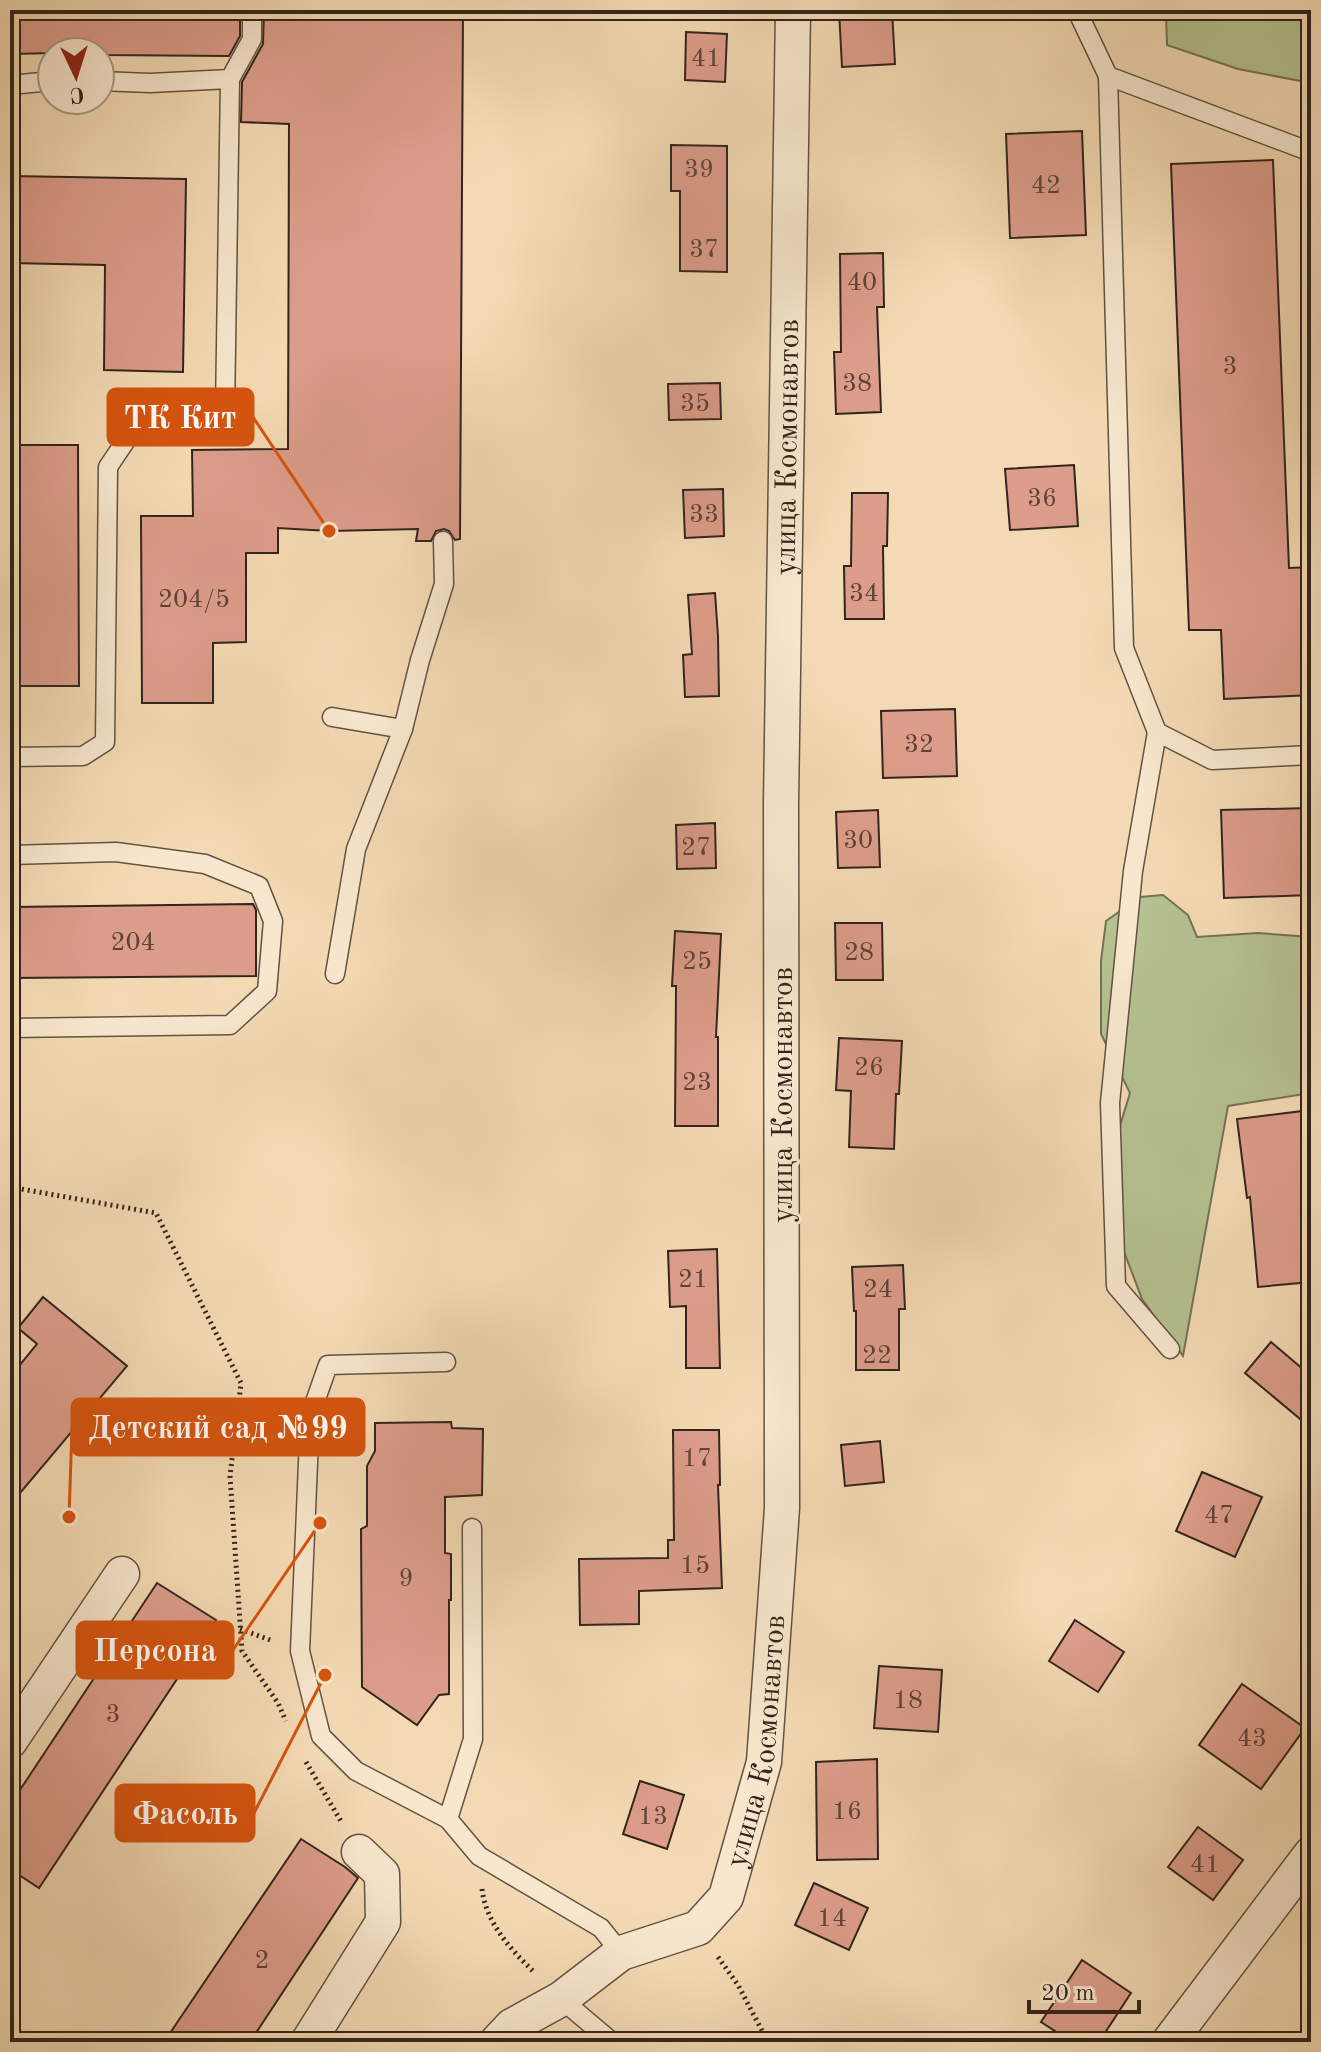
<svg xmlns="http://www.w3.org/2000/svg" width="1321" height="2052" font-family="'Old Standard TT',serif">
  <rect width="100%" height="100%" fill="#f4dab4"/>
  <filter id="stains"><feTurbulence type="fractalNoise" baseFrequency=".0025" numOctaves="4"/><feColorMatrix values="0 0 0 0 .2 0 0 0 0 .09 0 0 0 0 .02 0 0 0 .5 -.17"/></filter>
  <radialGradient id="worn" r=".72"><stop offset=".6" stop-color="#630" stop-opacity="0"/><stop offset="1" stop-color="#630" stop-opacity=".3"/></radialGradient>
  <g fill="#b5c191" stroke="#747257" stroke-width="2">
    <polygon points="1163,10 1311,10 1311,83 1238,69 1167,45 1166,15"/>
    <polygon points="1163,895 1188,915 1197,937 1258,933 1311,937 1311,1093 1228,1106 1183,1356 1142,1299 1112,1220 1119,1129 1130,1093 1101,1034 1101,961 1106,921 1140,897"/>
  </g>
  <g fill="#dd9d8b" stroke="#33241d" stroke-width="2">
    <polygon points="10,10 240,10 240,36 229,56 100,55 100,52 10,54"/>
    <polygon points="264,10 463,10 460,539 455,540 449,531 444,529 436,531 431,541 416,541 418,529 329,531 278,528 278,553 246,553 246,642 213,643 213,703 142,703 141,516 193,516 192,450 288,449 289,124 241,122 242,82 263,44"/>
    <polygon points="839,10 892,10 895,64 842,67"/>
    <polygon points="686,32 727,34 725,82 685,80"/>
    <polygon points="1082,131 1086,235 1010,238 1006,134"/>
    <polygon points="671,145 727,146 727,272 680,271 680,191 671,191"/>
    <polygon points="1273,160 1289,568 1311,567 1311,695 1224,699 1221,630 1189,630 1171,164"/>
    <polygon points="10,176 186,179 183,372 104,370 105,265 10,263"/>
    <polygon points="883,253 884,307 877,307 881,412 836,414 834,352 841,352 840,254"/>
    <polygon points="720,383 721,419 669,420 668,384"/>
    <polygon points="10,445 78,445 79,686 10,686"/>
    <polygon points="1074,465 1078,526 1010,530 1005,469"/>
    <polygon points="723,489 724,536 685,538 683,490"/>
    <polygon points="852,493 888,493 887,546 883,546 884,619 845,619 844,566 851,566"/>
    <polygon points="715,593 718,636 719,696 685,697 683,655 692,654 688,595"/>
    <polygon points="955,709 957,776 883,778 881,711"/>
    <polygon points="1311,808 1311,895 1224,898 1221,810"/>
    <polygon points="878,810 880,867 838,868 836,812"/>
    <polygon points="715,823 716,868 677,869 676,825"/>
    <polygon points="253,904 256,910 256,976 10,978 10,907"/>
    <polygon points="835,923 882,923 883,980 836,980"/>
    <polygon points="675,931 721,934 716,1037 718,1037 718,1126 675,1126 676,986 672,986"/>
    <polygon points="839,1038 902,1041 899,1094 896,1094 894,1149 849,1147 851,1091 836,1090"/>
    <polygon points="1311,1110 1311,1282 1258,1287 1250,1197 1247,1198 1237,1119"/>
    <polygon points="717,1249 720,1368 686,1368 686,1306 670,1307 668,1251"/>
    <polygon points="903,1265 905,1309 899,1309 899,1370 856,1370 856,1311 854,1311 852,1267"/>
    <polygon points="43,1297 127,1366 10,1505 10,1377 37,1344 18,1328"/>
    <polygon points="1271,1342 1311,1376 1311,1428 1245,1373"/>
    <polygon points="451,1422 452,1428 483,1429 482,1495 445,1497 445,1553 451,1554 451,1600 449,1600 449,1694 439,1695 417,1725 362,1687 361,1529 367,1526 367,1466 375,1451 375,1423"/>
    <polygon points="673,1430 719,1430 720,1485 718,1485 722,1588 639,1591 639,1624 580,1625 579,1559 668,1558 668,1540 674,1540"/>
    <polygon points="880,1441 884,1482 845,1486 841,1445"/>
    <polygon points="1202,1472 1262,1497 1235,1557 1176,1531"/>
    <polygon points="157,1583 216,1620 39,1888 10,1869 10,1805"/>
    <polygon points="1075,1620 1124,1652 1098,1692 1049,1661"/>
    <polygon points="879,1666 942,1670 938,1732 874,1728"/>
    <polygon points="1242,1684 1305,1728 1261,1789 1199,1745"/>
    <polygon points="877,1759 878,1859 817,1860 816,1762"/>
    <polygon points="640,1781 684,1795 667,1849 623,1834"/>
    <polygon points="1198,1827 1243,1860 1213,1900 1168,1867"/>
    <polygon points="301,1839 345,1867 358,1878 250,2042 164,2042"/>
    <polygon points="814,1883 868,1908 849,1950 795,1925"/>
    <polygon points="1082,1960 1131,1993 1099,2042 1072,2042 1041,2022"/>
  </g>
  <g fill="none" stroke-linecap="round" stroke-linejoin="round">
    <defs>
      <g id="service">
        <polyline points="1079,10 1079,15 1108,76 1311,152"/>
        <polyline points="1108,76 1124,648 1157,732 1212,760 1311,755"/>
        <polyline points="100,81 150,83 230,79 252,39 252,10"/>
        <polyline points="10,85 52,81"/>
        <polyline points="332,717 403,729 356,849 335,974"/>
        <polyline points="403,729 420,660 444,584 443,541"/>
        <polyline points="1157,732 1133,871 1110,1103 1116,1286 1170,1349"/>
        <polyline points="10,757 83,756 105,742 108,467 143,415 225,413 230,79"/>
        <polyline points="10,855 116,852 205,864 259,886 273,921 267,991 230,1025 10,1028"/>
        <polyline points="446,1362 328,1365 310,1416 300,1651 321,1736 356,1771 448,1819 479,1856 601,1928 621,1953"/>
        <polyline points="448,1819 473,1739 472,1528"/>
        <polyline points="561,1999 612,2042"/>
      </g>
      <g id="minor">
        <polyline points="10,1741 122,1574"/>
        <polyline points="308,2042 383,1922 382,1874 359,1852"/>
        <path id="s1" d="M 497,2042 L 512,2026 L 561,1999 L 621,1953 L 698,1928 L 726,1897 L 764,1762 L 782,1508 L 781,803 L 793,10"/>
        <polyline points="1169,2042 1311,1854"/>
      </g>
    </defs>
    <use href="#service" stroke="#635243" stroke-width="21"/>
    <use href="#minor" stroke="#635243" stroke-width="37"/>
    <g stroke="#33241d" stroke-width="5" stroke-dasharray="2 4" stroke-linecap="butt">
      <polyline points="10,1187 156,1213 241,1383 230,1476 242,1651 278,1703 286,1721"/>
      <polyline points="240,1629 273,1641"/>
      <polyline points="306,1762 342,1823"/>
      <path d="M 482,1889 C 486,1923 511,1950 535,1973"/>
      <polyline points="718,1957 738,1985 768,2042"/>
    </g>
    <use href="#service" stroke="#f8e7ce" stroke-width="18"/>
    <use href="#minor" stroke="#f8e7ce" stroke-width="34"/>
  </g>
  <g text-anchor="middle" stroke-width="6" stroke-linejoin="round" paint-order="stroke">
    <g font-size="26" fill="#5e4238">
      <text x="706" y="66">41</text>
      <text x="699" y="177">39</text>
      <text x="1046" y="193">42</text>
      <text x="704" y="257">37</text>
      <text x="862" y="290">40</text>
      <text x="1230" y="374">3</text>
      <text x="857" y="391">38</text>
      <text x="695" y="411">35</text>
      <text x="1042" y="506">36</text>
      <text x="704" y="522">33</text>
      <text x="864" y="601">34</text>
      <text x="194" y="607">204/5</text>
      <text x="919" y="752">32</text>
      <text x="858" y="848">30</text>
      <text x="696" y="855">27</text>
      <text x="133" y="950">204</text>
      <text x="859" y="960">28</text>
      <text x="697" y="969">25</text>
      <text x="869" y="1075">26</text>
      <text x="697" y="1090">23</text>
      <text x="693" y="1287">21</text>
      <text x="878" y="1297">24</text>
      <text x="877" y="1363">22</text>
      <text x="697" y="1466">17</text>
      <text x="1219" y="1523">47</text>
      <text x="695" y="1573">15</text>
      <text x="406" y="1586">9</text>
      <text x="908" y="1708">18</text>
      <text x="113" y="1722">3</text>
      <text x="1252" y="1746">43</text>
      <text x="847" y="1819">16</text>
      <text x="653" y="1824">13</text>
      <text x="1205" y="1872">41</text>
      <text x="832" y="1926">14</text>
      <text x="262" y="1968">2</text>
    </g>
    <g font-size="30" fill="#33241d" stroke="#f8e7ce">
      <text dy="10" stroke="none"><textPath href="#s1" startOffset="1732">улица Космонавтов</textPath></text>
      <text transform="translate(782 1095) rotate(-90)" y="10">улица Космонавтов</text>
      <text dy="10" stroke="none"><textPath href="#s1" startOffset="436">улица Космонавтов</textPath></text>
    </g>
  </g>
  <path fill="none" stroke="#d6540e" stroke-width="3" d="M329 531L253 417M69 1517L72 1427M320 1523L233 1650M325 1675L254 1813"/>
  <g fill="#d6540e" stroke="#f8e7ce" stroke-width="3">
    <circle cx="329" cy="531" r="8"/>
    <circle cx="69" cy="1517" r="8"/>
    <circle cx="320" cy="1523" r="8"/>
    <circle cx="325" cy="1675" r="8"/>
  </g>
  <g fill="#d6540e" stroke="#d6540e" stroke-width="3">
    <rect x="108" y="389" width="145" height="56" rx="8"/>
    <rect x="72" y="1399" width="292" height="56" rx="8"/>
    <rect x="77" y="1622" width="156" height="56" rx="8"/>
    <rect x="116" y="1785" width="138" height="56" rx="8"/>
  </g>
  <g font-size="32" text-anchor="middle" font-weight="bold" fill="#fff">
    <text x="180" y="428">ТК Кит</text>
    <text x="218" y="1438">Детский сад №99</text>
    <text x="155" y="1661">Персона</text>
    <text x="185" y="1824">Фасоль</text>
  </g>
  <rect width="1321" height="2052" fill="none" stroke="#f4dab4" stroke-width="40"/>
  <rect x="12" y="12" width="1297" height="2028" fill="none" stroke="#33241d" stroke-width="4"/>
  <rect x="20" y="20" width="1281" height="2012" fill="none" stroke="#33241d" stroke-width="2"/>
  <g transform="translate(76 76) rotate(176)"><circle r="38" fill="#f8e7ce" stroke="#a99987" stroke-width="2"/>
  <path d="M0-6L14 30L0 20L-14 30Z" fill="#8f2418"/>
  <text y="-12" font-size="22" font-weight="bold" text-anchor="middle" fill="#33241d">С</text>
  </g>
  <path d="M1029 2000v12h110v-12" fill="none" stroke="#33241d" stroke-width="4"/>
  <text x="1041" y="2000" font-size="24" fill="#33241d" stroke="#f8e7ce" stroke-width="6" paint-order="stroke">20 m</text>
  <rect width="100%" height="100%" filter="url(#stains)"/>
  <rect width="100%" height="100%" fill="url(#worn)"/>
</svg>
